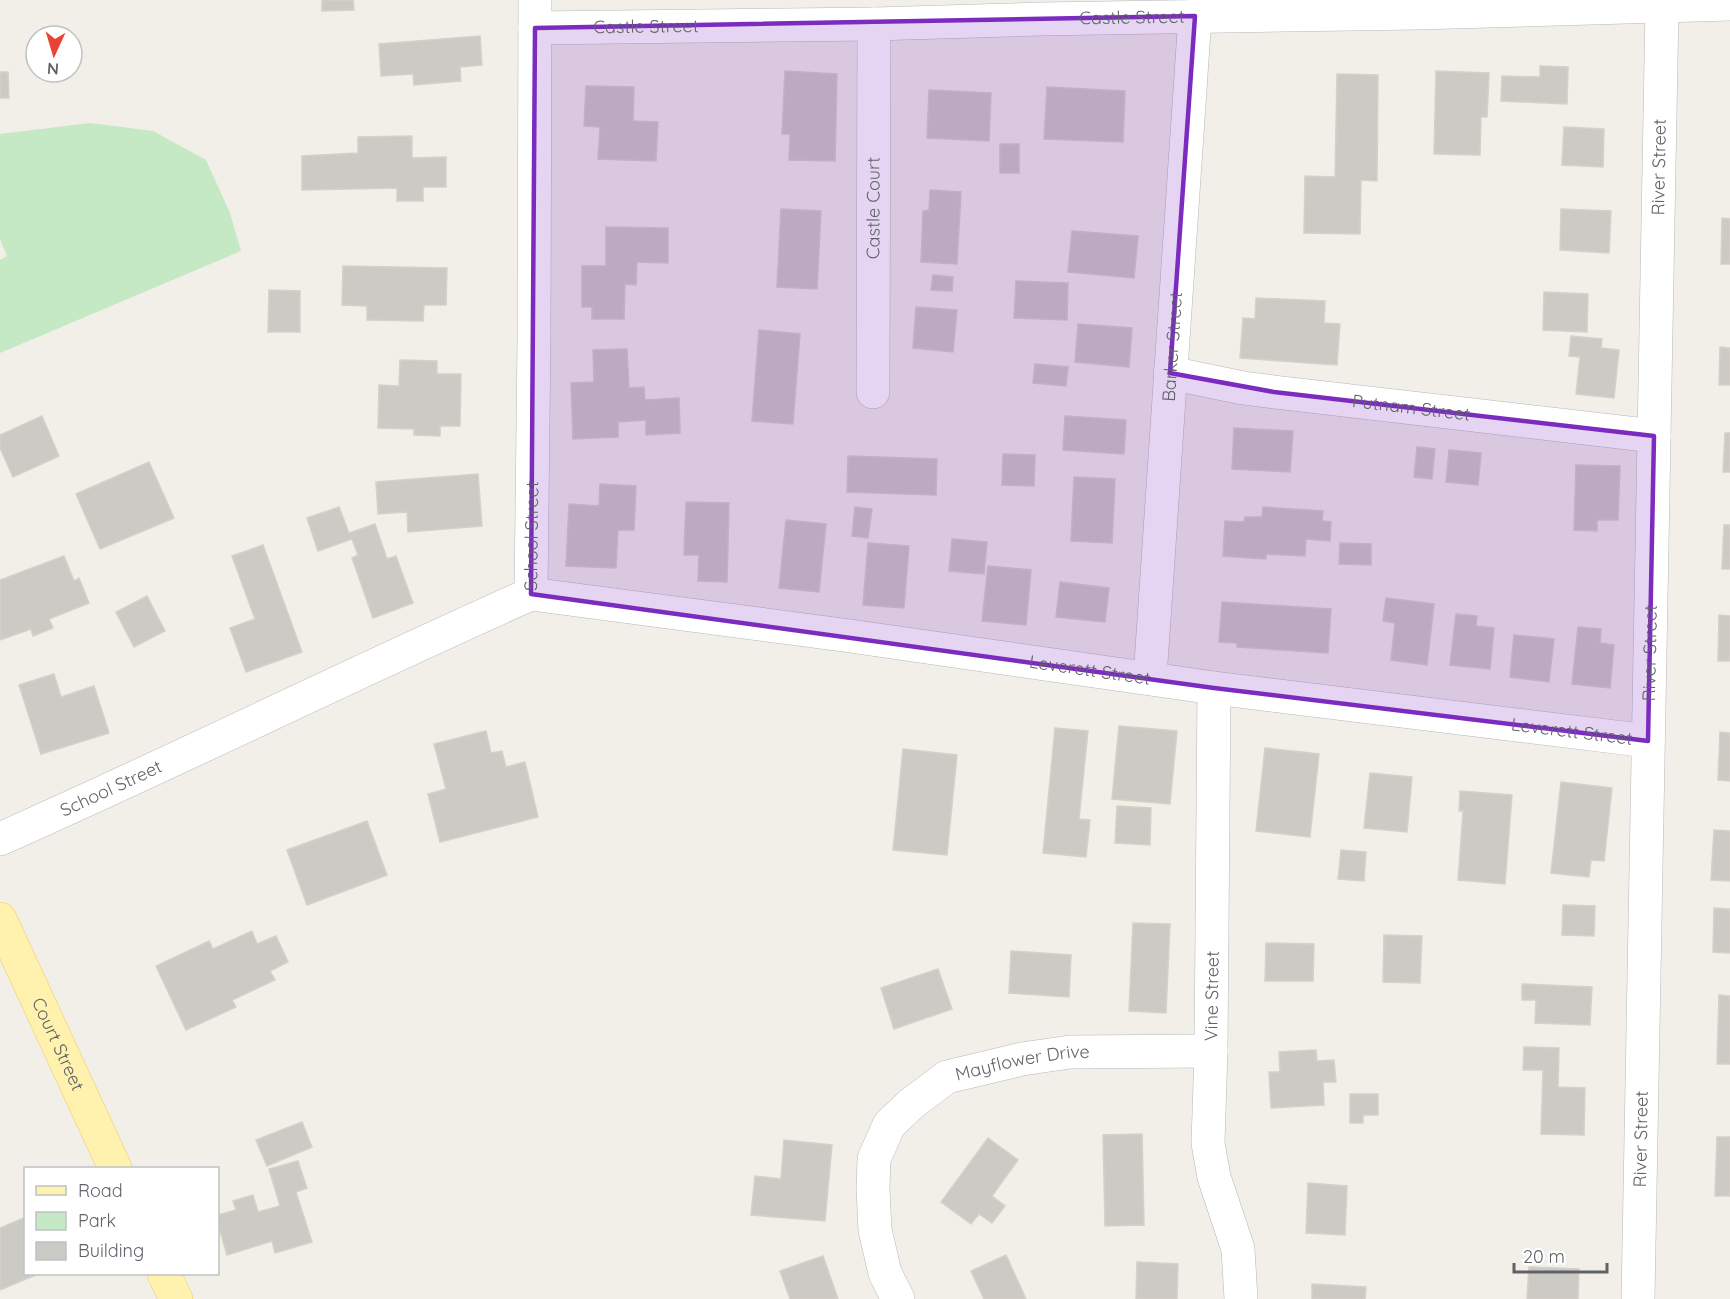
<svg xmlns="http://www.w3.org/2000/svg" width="1730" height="1299" font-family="Quicksand,sans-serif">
  <rect width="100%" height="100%" fill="#f1efe8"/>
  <polygon fill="#c5e8c5" points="90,123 153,131 206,160 230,213 241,251 0,353 0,260 7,256 0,239 0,134"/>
  <g fill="#cccac5" stroke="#d6d1c6" stroke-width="1.5">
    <polygon points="322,0 353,0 354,10 322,11"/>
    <polygon points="480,36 482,65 460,67 461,81 414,85 413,74 381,76 379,44"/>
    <polygon points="1540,66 1568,67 1567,104 1501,101 1502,76 1540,77"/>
    <polygon points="785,71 837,74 835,161 789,160 790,134 782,134"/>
    <polygon points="1436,71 1489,73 1487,117 1481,117 1480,155 1434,154"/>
    <polygon points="0,72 8,72 9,98 0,98"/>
    <polygon points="1337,74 1378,75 1377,181 1361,180 1360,234 1304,233 1305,176 1335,177"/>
    <polygon points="586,86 634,87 633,121 658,122 656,161 598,159 600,127 584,126"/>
    <polygon points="1047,87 1125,91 1123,142 1044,139"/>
    <polygon points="929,90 991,93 989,141 927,138"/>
    <polygon points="1564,127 1604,129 1603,167 1562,165"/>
    <polygon points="412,136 412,158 446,157 446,187 423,187 423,201 397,201 397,188 302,190 302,156 358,153 358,137"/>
    <rect x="1000" y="144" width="19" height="29"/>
    <polygon points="930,190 961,192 957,264 921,262 923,211 929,210"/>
    <polygon points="781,209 821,211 817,289 777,287"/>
    <polygon points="1561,209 1611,211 1609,253 1560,250"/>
    <polygon points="1722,218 1730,219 1730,264 1721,264"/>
    <polygon points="606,227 668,228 668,263 637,262 636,285 625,284 624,319 592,319 592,307 582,307 582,266 606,266"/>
    <polygon points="1072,231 1138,236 1134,278 1068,272"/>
    <polygon points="343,266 447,268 446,305 424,305 423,321 367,320 367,306 342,305"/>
    <polygon points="933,275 953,277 952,291 931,290"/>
    <polygon points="1016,281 1068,283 1067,320 1014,318"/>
    <polygon points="269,290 300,291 300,332 268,332"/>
    <polygon points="1544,292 1588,294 1587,332 1543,330"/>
    <polygon points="1256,298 1325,301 1324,323 1340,324 1337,365 1240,358 1243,318 1255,319"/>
    <polygon points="916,307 957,310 953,352 913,348"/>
    <polygon points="1078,324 1132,328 1129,367 1075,362"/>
    <polygon points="759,330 800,334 793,424 752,421"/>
    <polygon points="1571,336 1602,339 1601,348 1619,350 1614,398 1576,394 1580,357 1569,356"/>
    <polygon points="1720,347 1730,348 1730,385 1719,385"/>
    <polygon points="627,349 629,388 644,387 645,400 679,398 680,433 646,435 646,420 618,422 618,437 573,439 571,383 594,382 593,350"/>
    <polygon points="400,360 437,361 437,374 461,374 460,426 440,426 440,436 414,435 414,429 378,428 379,385 399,386"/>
    <polygon points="1035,364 1068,367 1066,386 1033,383"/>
    <polygon points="42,416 59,456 13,477 0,448 0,435"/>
    <polygon points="1065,416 1126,420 1124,454 1063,450"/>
    <polygon points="1234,428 1293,431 1290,472 1232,469"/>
    <polygon points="1725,433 1730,433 1730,472 1723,472"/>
    <polygon points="1417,447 1435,449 1432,479 1414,477"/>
    <polygon points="1449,450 1481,453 1478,485 1446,482"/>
    <polygon points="1003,454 1035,455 1034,486 1002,485"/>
    <polygon points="848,456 937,459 936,495 847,492"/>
    <polygon points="149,462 174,518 100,549 76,494"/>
    <polygon points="1576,465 1620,466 1618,520 1597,520 1597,531 1574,530"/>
    <polygon points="478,474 482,526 408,532 407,512 378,514 376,482"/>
    <polygon points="1074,477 1115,479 1112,543 1071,541"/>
    <polygon points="600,484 636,486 634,530 618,530 616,568 566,566 569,504 599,506"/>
    <polygon points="686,502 729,503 727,582 698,581 699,555 684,555"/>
    <polygon points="339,507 349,533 375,524 387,559 396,556 413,603 373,618 352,558 358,555 352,539 318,551 307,518"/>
    <polygon points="855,507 872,509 868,538 852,536"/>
    <polygon points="1263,507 1323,511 1322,521 1331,522 1330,541 1306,539 1305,556 1266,554 1266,559 1223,556 1225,521 1244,522 1245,517 1262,517"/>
    <polygon points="786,520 826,524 819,592 779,588"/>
    <polygon points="1724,525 1730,525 1730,569 1722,569"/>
    <polygon points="952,539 987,542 984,574 949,571"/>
    <polygon points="868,543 909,546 904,608 863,605"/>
    <polygon points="1340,543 1371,544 1371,565 1339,564"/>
    <polygon points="263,545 302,652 246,672 230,628 255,619 232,556"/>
    <polygon points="64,556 74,581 79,578 89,603 49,619 53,628 33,636 31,629 0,640 0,580"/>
    <polygon points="988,566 1031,570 1026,625 982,621"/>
    <polygon points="1060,582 1109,588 1105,622 1056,617"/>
    <polygon points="147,596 165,631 134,647 116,612"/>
    <polygon points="1386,598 1434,604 1427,665 1391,660 1395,623 1383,621"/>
    <polygon points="1222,602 1331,609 1328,653 1237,647 1237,643 1219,642"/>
    <polygon points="1456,614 1477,616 1476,626 1494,628 1490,669 1450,665"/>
    <polygon points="1719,615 1730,616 1730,661 1718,661"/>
    <polygon points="1578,627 1601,629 1600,643 1614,645 1610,688 1572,684"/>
    <polygon points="1514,635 1554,639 1549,682 1510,677"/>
    <polygon points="54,674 61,697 94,686 109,733 41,754 19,685"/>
    <polygon points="1119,726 1177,731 1170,804 1112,799"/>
    <polygon points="1055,728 1088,731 1079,819 1090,820 1086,857 1043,853"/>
    <polygon points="486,731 491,753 502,751 506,767 525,762 538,817 440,842 428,794 446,789 434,744"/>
    <polygon points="1720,732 1730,733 1730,781 1718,780"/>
    <polygon points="1265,748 1319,754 1310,837 1256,831"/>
    <polygon points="903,749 957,755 947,855 893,850"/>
    <polygon points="1370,773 1412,777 1407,832 1364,828"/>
    <polygon points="1561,782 1612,788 1604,861 1591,860 1589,877 1551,873"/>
    <polygon points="1460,791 1512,795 1505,884 1458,880 1463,811 1459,811"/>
    <polygon points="1117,806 1151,808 1150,845 1115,843"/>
    <polygon points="367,821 387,875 307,905 287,850"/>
    <polygon points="1714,830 1730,831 1730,881 1711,880"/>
    <polygon points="1341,850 1366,852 1364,881 1338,879"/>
    <polygon points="1563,905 1595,906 1594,936 1562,935"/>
    <polygon points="1714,908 1730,909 1730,953 1713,952"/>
    <polygon points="1133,923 1170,924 1166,1013 1129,1011"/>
    <polygon points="252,931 257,944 276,936 288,962 270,971 275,980 232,1000 236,1007 186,1030 156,966 209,941 213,949"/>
    <polygon points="1384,935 1422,936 1420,983 1383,982"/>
    <polygon points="1266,943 1314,944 1313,981 1265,981"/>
    <polygon points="1011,951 1071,955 1069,997 1009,993"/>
    <polygon points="938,969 952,1009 894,1029 881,988"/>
    <polygon points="1522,984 1592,987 1590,1025 1535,1023 1536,1000 1522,1000"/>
    <polygon points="1719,995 1730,996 1730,1064 1717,1064"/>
    <polygon points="1524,1047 1559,1048 1558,1087 1585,1088 1584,1135 1541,1134 1543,1070 1523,1070"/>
    <polygon points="1316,1050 1317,1061 1334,1060 1336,1082 1323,1082 1324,1105 1271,1108 1269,1072 1280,1072 1279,1052"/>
    <polygon points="1350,1094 1378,1094 1378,1115 1363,1115 1363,1123 1350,1123"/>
    <polygon points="302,1122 312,1147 267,1166 256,1140"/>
    <polygon points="1142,1134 1144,1225 1105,1226 1103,1135"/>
    <polygon points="1717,1137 1730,1137 1730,1196 1715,1196"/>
    <polygon points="988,1138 1018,1160 992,1196 1005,1206 992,1223 979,1214 971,1224 941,1202"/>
    <polygon points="784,1140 832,1145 825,1221 751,1215 755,1176 781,1179"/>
    <polygon points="298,1161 307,1188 296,1192 312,1242 275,1253 272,1241 227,1255 218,1224 218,1215 236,1210 233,1201 253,1195 258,1212 280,1206 269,1169"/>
    <polygon points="1308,1183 1347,1186 1345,1235 1306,1233"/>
    <polygon points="26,1217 26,1274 38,1274 0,1290 0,1228"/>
    <polygon points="1006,1255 1026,1299 984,1299 971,1271"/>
    <polygon points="823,1256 838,1299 790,1299 780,1271"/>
    <polygon points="1137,1262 1178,1264 1177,1299 1136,1299"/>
    <polygon points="1529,1267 1579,1269 1578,1299 1527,1299"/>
    <polygon points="1312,1284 1366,1287 1365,1299 1312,1299"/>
  </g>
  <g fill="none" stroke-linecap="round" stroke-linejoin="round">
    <defs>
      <g id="minor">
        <path id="s1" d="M 535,28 L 874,24 L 1040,19 L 1418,13 L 1730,4"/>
        <path id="s2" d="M 1170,373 L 1243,388 L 1274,392 L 1654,436"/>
        <path id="s3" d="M 873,392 L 874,24"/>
        <path id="s4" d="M 531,594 L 843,635 L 1214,688 L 1648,741"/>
        <path id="s5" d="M 531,594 L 534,339 L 535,0"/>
        <path id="s6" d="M 1150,678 L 1195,16"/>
        <polyline points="1214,688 1211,1051 1208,1143 1214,1177 1238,1249 1241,1299"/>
        <path id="s7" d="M 0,839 C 178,760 353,673 531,594"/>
        <path id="s8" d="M 898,1299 L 885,1273 L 875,1230 L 873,1189 L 874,1159 L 889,1125 L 911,1104 L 947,1077 L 1022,1059 L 1070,1052 L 1211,1051"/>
        <path id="s9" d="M 1638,1299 L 1662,7"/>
      </g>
      <g id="major">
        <path id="s10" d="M 0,919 L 115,1168"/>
        <polyline points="164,1274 176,1299"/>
      </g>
    </defs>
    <use href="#minor" stroke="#b5b8bc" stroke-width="34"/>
    <use href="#major" stroke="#f2c960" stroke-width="34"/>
    <use href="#minor" stroke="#fff" stroke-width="33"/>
    <use href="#major" stroke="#fff2af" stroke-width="33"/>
  </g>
  <path fill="#7b2cbf" fill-opacity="0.2" stroke="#7b2cbf" stroke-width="4.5" stroke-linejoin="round" d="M 1195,16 L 1170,373 L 1274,392 L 1654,436 L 1648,741 L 1214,688 L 531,594 L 535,28 Z"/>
  <g text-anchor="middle" stroke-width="6" stroke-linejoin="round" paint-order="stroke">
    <g font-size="18" fill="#5f6368" stroke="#fff">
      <text dy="6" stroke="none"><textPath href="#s1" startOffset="597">Castle Street</textPath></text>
      <text dy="6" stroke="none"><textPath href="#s1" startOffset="111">Castle Street</textPath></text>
      <text dy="6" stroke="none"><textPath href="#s9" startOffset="1132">River Street</textPath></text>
      <text dy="6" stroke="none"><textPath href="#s3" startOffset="184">Castle Court</textPath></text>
      <text dy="6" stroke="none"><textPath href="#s6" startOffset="332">Barker Street</textPath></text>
      <text dy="6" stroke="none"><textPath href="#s2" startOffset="244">Putnam Street</textPath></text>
      <text dy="6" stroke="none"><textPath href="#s5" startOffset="58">School Street</textPath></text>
      <text dy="6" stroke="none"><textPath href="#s9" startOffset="646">River Street</textPath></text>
      <text dy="6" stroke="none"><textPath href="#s4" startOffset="564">Leverett Street</textPath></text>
      <text dy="6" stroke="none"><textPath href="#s4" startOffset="1050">Leverett Street</textPath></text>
      <text dy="6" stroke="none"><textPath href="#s7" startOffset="122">School Street</textPath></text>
      <text transform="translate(1212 996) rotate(-89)" y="6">Vine Street</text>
      <text dy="6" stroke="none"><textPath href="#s10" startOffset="138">Court Street</textPath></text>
      <text dy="6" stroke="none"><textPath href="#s8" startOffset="334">Mayflower Drive</textPath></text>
      <text dy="6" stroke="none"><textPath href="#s9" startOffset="160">River Street</textPath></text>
    </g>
  </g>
  <rect x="24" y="1167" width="195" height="108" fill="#ffffff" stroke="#bfc1c3" stroke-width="1.5"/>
  <rect x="36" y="1186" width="30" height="9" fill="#fff2af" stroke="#bfc1c3" stroke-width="1.5"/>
  <text x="78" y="1197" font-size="18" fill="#5f6368">Road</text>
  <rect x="36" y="1212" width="30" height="18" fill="#c5e8c5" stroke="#bfc1c3" stroke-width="1.5"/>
  <text x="78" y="1227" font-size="18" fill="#5f6368">Park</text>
  <rect x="36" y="1242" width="30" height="18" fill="#cccac5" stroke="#bfc1c3" stroke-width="1.5"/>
  <text x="78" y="1257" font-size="18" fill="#5f6368">Building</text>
  <g transform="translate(54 54) rotate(184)"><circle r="28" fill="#ffffff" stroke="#bfc1c3" stroke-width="1.5"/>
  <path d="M0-4.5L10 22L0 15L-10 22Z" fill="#ea4335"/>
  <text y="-9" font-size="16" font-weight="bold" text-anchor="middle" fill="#5f6368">N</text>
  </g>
  <path d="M1514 1263v9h93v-9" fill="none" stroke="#5f6368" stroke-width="3"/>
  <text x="1523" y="1263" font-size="18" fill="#5f6368" stroke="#ffffff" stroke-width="4.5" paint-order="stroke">20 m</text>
</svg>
